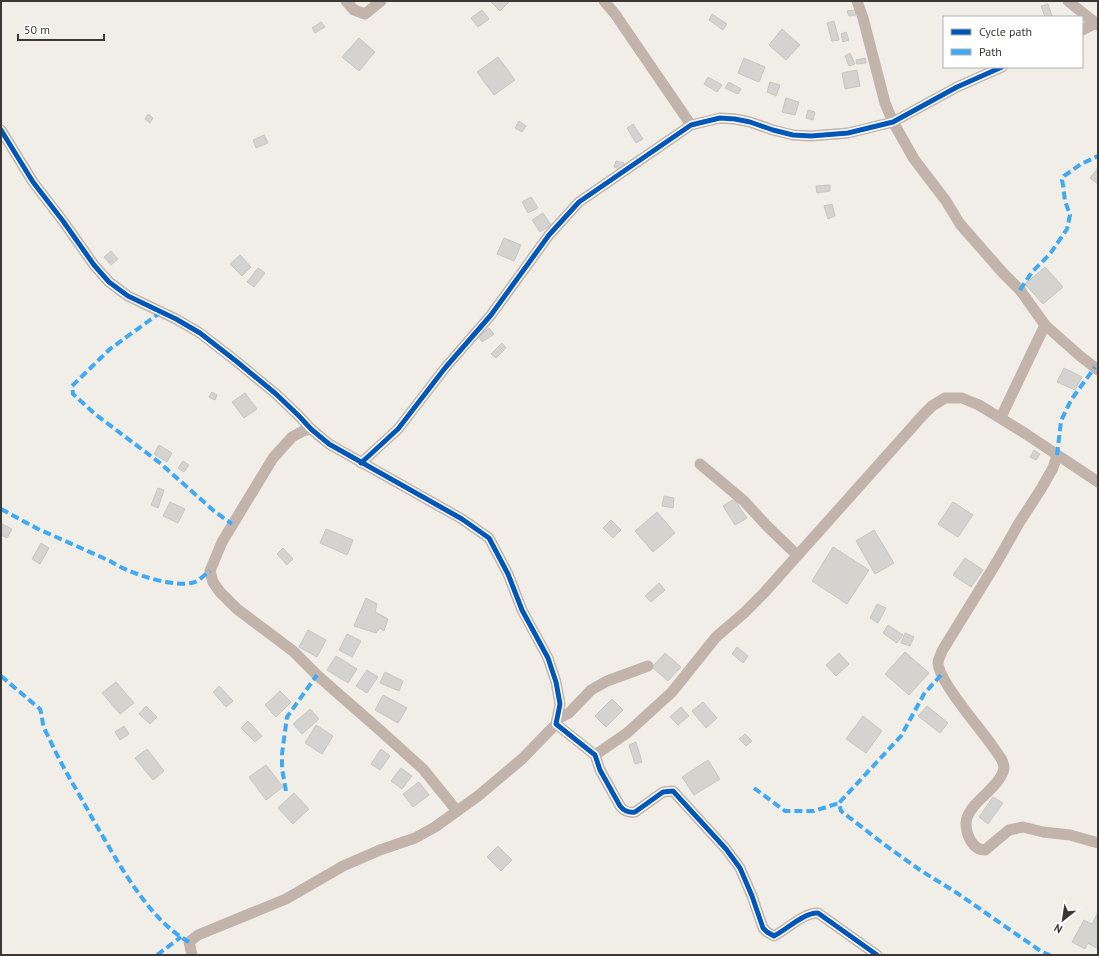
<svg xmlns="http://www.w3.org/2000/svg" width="1099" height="956" font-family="'PT Sans',sans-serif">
  <rect width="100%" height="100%" fill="#f1eee8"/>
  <g fill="#d4d3cf" stroke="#c7c6c2">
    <polygon points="490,1 510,1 500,11"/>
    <polygon points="1048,4 1052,16 1045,17 1041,6"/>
    <polygon points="482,10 489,19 478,27 471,18"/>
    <polygon points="855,10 856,15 849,16 847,11"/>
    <polygon points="712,14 727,24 723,30 709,20"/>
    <polygon points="834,21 839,40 832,41 827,23"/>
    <polygon points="321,22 325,27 315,33 312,28"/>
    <polygon points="782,29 800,45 786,60 769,45"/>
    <polygon points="846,32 849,40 843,42 841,34"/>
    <polygon points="359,38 375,52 359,71 342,57"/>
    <polygon points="850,53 855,64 849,66 845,56"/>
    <polygon points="498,57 515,80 494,95 477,72"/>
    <polygon points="744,58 765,67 759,82 738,73"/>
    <polygon points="865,58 866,63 857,64 856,60"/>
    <polygon points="857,70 860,86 845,89 842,73"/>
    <polygon points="708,77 722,85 717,92 704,84"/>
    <polygon points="729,82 741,89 738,94 725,88"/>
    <polygon points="770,82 780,85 776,96 767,92"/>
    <polygon points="786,98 799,102 795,115 782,112"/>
    <polygon points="808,110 815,112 813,120 806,118"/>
    <polygon points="148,114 153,118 150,123 145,119"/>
    <polygon points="519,121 526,126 522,132 515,128"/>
    <polygon points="633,124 643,139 636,143 627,128"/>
    <polygon points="264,135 268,143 256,148 253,140"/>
    <polygon points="616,161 624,163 622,170 614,167"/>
    <polygon points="1098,168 1098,184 1090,178"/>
    <polygon points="830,185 830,191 817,193 816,186"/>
    <polygon points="531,197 538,208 528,213 522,202"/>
    <polygon points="832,204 835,216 828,219 824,206"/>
    <polygon points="543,213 551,225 540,232 532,220"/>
    <polygon points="504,238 521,245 514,261 497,254"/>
    <polygon points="111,251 118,259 111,265 104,257"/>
    <polygon points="240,255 251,267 242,276 230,264"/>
    <polygon points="1045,267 1063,287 1043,304 1025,284"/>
    <polygon points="258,268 265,273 254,287 247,282"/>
    <polygon points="489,328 494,334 482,342 478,336"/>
    <polygon points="502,343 506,348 496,358 491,354"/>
    <polygon points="1064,368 1082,377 1075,390 1057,382"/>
    <polygon points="212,392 217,395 215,400 209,397"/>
    <polygon points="245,393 257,409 244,418 232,402"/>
    <polygon points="159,445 172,453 167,462 154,454"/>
    <polygon points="1034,450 1040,454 1036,460 1030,457"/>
    <polygon points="183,461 189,465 184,472 178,468"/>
    <polygon points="158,488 164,490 158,508 151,505"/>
    <polygon points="664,496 674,498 673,508 662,506"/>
    <polygon points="734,499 747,518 735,525 723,506"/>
    <polygon points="170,502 185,509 178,523 163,516"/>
    <polygon points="953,502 973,515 958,537 938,524"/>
    <polygon points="657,512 675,533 653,552 635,531"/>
    <polygon points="611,520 621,530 613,538 603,528"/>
    <polygon points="2,524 12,529 7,538 1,535"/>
    <polygon points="326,529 353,540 347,555 320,543"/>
    <polygon points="874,530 894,563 875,574 856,541"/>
    <polygon points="41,543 49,548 40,564 32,559"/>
    <polygon points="833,547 869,570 847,604 812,581"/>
    <polygon points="283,548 293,559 287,565 277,554"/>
    <polygon points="965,558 983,570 971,587 953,575"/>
    <polygon points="659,583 665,590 651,602 645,596"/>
    <polygon points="366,598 377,604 375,612 388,619 384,631 380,628 376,633 354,626"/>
    <polygon points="877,604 886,608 878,623 870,618"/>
    <polygon points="888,625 903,635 897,643 883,633"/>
    <polygon points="308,630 326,640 317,657 299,647"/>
    <polygon points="905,633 914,637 910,646 901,643"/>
    <polygon points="347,634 361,641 352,657 339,650"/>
    <polygon points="737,647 748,656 743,663 732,654"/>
    <polygon points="905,652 929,673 909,695 885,674"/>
    <polygon points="665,653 681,667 668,681 652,667"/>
    <polygon points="839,653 849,664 836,676 826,665"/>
    <polygon points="336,656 357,669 348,683 327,670"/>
    <polygon points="367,670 378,677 367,693 356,686"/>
    <polygon points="385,672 403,681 399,691 380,683"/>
    <polygon points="116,682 134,703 120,714 102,693"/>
    <polygon points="219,686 233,701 226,707 213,692"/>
    <polygon points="280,691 291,702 276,717 265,705"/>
    <polygon points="383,695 407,708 398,723 375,710"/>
    <polygon points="612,699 623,710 606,727 595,716"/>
    <polygon points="703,702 717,718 706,728 692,711"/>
    <polygon points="146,706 157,717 150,724 139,714"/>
    <polygon points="927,706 948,723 940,733 918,716"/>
    <polygon points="681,707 689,716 678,725 670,717"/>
    <polygon points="310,709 319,719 302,734 293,724"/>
    <polygon points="863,716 882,731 866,753 846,739"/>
    <polygon points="248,721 262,736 255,742 241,728"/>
    <polygon points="316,725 333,736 322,754 305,743"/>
    <polygon points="124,726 129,734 120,740 115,732"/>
    <polygon points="745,734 752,741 746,746 739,739"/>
    <polygon points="636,742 642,762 635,764 629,745"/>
    <polygon points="147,749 164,771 153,780 135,758"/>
    <polygon points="381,749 390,756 380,770 371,764"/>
    <polygon points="708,760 720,779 694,795 682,777"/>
    <polygon points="266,765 283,787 266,800 249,777"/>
    <polygon points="401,768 412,776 402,789 391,781"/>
    <polygon points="419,782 429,795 413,807 403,794"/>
    <polygon points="294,793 309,809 293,824 278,808"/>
    <polygon points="993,797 1003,803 988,824 979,817"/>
    <polygon points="498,846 512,860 501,871 487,857"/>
    <polygon points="1098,912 1098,949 1088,943 1085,949 1072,942 1084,920 1092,924"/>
  </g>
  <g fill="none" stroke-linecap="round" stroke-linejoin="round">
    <g stroke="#c2b3ab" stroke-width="11">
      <polyline points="346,1 354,10 365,14 381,1"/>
      <polyline points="604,1 615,14 691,125"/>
      <polyline points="857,1 863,18 885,103 893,122 914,159 946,201 960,224 1003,273 1020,290 1045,325 1080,356 1098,370"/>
      <polyline points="1068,1 1098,25"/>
      <polyline points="1082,30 1096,23"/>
      <path d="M 1,130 L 33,182 L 63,221 L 94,265 L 109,282 L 128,296 L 176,319 L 200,333 L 236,361 L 276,394 L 299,416 L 311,429 L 329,444 L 462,519 L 489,538 L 508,574 L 522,610 L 548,658 L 556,682 L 560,704 L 556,724 L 595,755 L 600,770 L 620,806 C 624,811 628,813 635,812 L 663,792 L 673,791 L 726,849 L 740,868 L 752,896 L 763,928 L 767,932 L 774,936 C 787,929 805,912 818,913 L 877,955"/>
      <polyline points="1001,417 1045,325"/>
      <polyline points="311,429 303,431 292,437 273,458 222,542 210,571 213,582 220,592 237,609 293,651 317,675 382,732 423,769 457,811"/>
      <path d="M 1057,455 L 1053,468 L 1041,489 L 1019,523 L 998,560 L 942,651 C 941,655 938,659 938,663 C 939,682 981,729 993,747 C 997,753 1004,760 1004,768 C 1002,782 982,796 974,806 C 970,811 966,817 966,823 C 966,834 972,850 985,850 L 1009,830 L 1023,827 L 1043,832 L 1070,835 L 1098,843"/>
      <polyline points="361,463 398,429 445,368 491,315 549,235 579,202 691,125 720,118 735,119 750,122 773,130 793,135 811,136 848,133 893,122 957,87 1002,67"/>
      <polyline points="700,464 744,501 767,526 797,555"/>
      <polyline points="557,719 569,713 591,690 607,681 648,666"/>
      <polyline points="595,755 627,733 672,692 716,637 744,613 763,594 923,415 932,406 945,398 962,398 979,405 1026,434 1098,482"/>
      <polyline points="192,955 189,942 198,935 286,899 343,866 380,850 415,838 435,827 478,796 522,759 556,724"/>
    </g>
    <g stroke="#3fa9f5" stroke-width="4" stroke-dasharray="8 4" stroke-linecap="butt">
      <polyline points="1020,290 1032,272 1050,254 1067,229 1070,215 1065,201 1063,185 1062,180 1064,176 1081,164 1098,156"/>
      <polyline points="161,312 110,349 72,386 73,394 95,414 160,463 214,511 232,524"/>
      <polyline points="1057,455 1061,421 1071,400 1095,367"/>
      <path d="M 1,509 L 38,529 L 110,561 C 128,573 175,589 195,582 C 200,580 205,574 210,571"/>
      <polyline points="941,675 924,694 901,736 839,803 841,811 885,845 920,870 957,893 1042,952 1050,955"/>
      <path d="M 1,676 L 40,709 C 42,715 42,719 43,724 C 44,729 47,734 49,738 C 61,765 77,790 91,816 C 115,857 147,919 189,942"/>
      <polyline points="754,788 785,811 814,811 839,803"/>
      <polyline points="286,791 282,769 282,754 287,717 317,675"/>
      <polyline points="157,955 181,937"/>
    </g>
    <defs>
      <g id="cycleway">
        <path d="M 1,130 L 33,182 L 63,221 L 94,265 L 109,282 L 128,296 L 176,319 L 200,333 L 236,361 L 276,394 L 299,416 L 311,429 L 329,444 L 462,519 L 489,538 L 508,574 L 522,610 L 548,658 L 556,682 L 560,704 L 556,724 L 595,755 L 600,770 L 620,806 C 624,811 628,813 635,812 L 663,792 L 673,791 L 726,849 L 740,868 L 752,896 L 763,928 L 767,932 L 774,936 C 787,929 805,912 818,913 L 877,955"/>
        <polyline points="361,463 398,429 445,368 491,315 549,235 579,202 691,125 720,118 735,119 750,122 773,130 793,135 811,136 848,133 893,122 957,87 1002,67"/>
      </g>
    </defs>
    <use href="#cycleway" stroke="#fff" stroke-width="8"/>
    <use href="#cycleway" stroke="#0057b8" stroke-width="5"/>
  </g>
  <rect width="1099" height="956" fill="none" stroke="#3a3834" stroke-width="4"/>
  <rect x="943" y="16" width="140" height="52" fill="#ffffff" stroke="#b0afae"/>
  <rect x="951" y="29" width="20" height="6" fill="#0057b8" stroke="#b0afae"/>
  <text x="979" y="36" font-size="12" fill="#3a3834">Cycle path</text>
  <rect x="951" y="49" width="20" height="6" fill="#3fa9f5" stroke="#b0afae"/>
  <text x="979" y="56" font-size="12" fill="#3a3834">Path</text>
  <g transform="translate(1063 920) rotate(210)" stroke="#ffffff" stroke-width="3" paint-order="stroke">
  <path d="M0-3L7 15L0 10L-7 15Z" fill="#3a3834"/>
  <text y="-6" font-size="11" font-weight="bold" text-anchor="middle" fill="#3a3834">N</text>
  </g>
  <path d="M18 34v6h86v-6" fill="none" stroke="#3a3834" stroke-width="2"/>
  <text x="24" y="34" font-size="12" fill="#3a3834" stroke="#ffffff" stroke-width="3" paint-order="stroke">50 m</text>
</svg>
